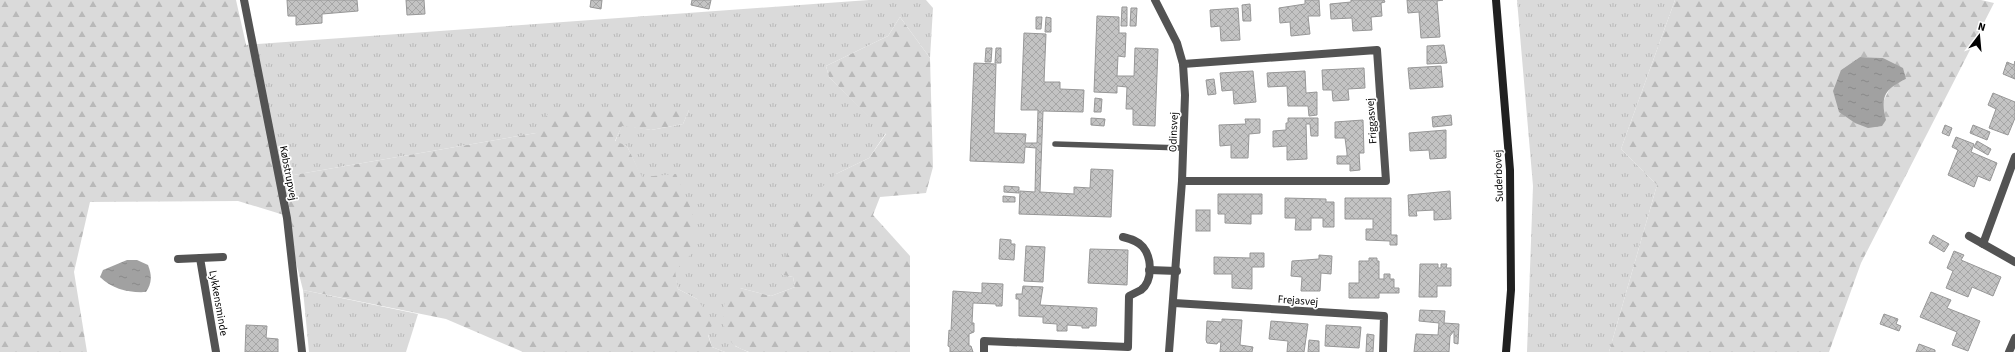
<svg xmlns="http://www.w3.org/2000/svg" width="2015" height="352" font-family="'Source Sans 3',sans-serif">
  <defs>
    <pattern id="grass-tufts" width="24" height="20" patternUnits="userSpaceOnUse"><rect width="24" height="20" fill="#dadada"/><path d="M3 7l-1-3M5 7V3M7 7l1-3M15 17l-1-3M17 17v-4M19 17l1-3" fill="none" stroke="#b9b9b9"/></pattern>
    <pattern id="forest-firs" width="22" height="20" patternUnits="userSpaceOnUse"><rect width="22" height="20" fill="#dadada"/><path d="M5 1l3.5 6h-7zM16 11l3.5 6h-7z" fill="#b9b9b9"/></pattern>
    <pattern id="water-ripples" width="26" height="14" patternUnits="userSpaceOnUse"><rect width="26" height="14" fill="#a1a1a1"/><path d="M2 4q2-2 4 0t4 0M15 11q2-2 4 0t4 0" fill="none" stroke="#898989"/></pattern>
    <pattern id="building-cross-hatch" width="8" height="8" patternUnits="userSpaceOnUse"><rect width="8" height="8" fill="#c3c3c3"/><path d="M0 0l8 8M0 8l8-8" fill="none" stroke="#a6a6a6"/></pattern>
  </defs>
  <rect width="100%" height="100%" fill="#fff"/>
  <g fill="url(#grass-tufts)">
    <path d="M 869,0 L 926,0 L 933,8 L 930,58 L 900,17 L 888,36 L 826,66 L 829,77 L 886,133 L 869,158 L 836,174 L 782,275 L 793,277 L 795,287 L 771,296 L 740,288 L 735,346 L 748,352 L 725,352 L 712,347 L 697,299 L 678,289 C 669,243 647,188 627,146 L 615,142 L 622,125 L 651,130 L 683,124 L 689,110 L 536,133 L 276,178 L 245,45 Z"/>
    <polygon points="1517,0 1675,0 1621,149 1657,185 1609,352 1527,352 1533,186"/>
    <polygon points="303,290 418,314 406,352 309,352"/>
  </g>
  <g fill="url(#forest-firs)" fill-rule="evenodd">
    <polygon points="0,0 236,0 276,178 536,133 551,109 689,110 683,124 651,130 622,126 615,141 627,146 642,177 676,174 692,211 695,250 675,271 678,289 697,299 713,322 708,335 712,347 725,352 523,352 446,319 303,290 284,215 238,201 90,202 74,272 87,352 0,352"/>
    <path d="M 1675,0 L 1981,0 L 1994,3 L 1861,263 L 1829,352 L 1609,352 L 1657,185 L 1621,149 ZM 1860,57 L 1883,58 L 1906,79 L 1891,86 L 1882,104 L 1841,70 Z"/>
    <path d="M 900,17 L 930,58 L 933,167 L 926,193 L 880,197 L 873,215 L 910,256 L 910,352 L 749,352 C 744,350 738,348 734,345 C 720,331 722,310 727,292 L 740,288 L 771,296 L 795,287 L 793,277 L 782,275 L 797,210 L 836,174 L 869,158 L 886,134 L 829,77 L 826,66 L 888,36 Z"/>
  </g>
  <g fill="url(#water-ripples)">
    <path d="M 1860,57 L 1883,58 L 1903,68 L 1906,79 C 1885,89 1880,96 1886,120 L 1882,126 L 1868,128 L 1855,123 L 1839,112 L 1833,91 L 1841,70 Z"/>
    <path d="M 127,260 L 137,260 L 148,265 C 152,275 152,283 146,292 C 129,293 112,289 100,277 L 103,270 Z"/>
  </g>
  <g fill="url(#building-cross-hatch)" stroke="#979797">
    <polygon points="287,0 357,0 358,11 322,14 322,23 296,25 296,16 288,16"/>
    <polygon points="406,0 424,0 425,14 407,15"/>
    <polygon points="591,0 602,0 601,9 590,7"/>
    <polygon points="692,0 711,0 709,9 691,5"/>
    <polygon points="1305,0 1319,0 1320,16 1308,16 1310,34 1291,36 1290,22 1280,23 1279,8 1305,4"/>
    <polygon points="1351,0 1384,0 1385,2 1381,3 1382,16 1371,17 1372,30 1353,31 1352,18 1331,19 1330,4 1351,2"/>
    <polygon points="1407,0 1443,0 1437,1 1440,37 1421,38 1419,12 1408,13"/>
    <polygon points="1250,4 1251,21 1243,21 1242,5"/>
    <polygon points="1122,7 1127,7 1127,26 1121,26"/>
    <polygon points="1131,8 1137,8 1136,26 1130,26"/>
    <polygon points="1238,8 1240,40 1221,41 1220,26 1211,27 1210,10"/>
    <polygon points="1097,16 1119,17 1119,33 1126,33 1125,57 1118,56 1117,76 1134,76 1135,48 1158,49 1155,126 1133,125 1133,109 1126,109 1127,87 1117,86 1117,93 1094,92"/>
    <polygon points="1036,17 1042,17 1041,29 1036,29"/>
    <polygon points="1046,17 1051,18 1051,32 1045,32"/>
    <polygon points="1024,33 1046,34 1044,82 1060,82 1060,89 1084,90 1083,112 1043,111 1040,192 1074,194 1074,187 1090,188 1091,169 1113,170 1111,217 1019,214 1020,191 1035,192 1036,148 1025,147 1024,163 970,161 974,63 996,64 994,133 1026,134 1025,143 1037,143 1038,110 1021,110"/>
    <polygon points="1444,45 1447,63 1427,64 1427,46"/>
    <polygon points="986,48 992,48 991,62 985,62"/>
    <polygon points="996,48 1001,48 1001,63 995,63"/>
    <polygon points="2015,61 2015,79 2003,74 2007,62 2014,65"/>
    <polygon points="1441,66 1443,87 1410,89 1408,68"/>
    <polygon points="1364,68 1365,88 1348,89 1349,100 1333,101 1332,90 1323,90 1322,70"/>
    <polygon points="1253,71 1256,102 1234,104 1233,90 1222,91 1220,73"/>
    <polygon points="1305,71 1306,93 1317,92 1317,115 1309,116 1308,106 1288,106 1287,86 1268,87 1267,73"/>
    <polygon points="1214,79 1216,94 1208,95 1206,80"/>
    <polygon points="1993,93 2015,102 2015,118 2008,135 1989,128 1996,109 1988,105"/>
    <polygon points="1095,98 1102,99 1101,112 1094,112"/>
    <polygon points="1451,115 1452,125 1433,127 1432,117"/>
    <polygon points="1091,118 1105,119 1104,126 1091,125"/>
    <polygon points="1288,118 1318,118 1318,136 1311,136 1310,124 1306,124 1307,159 1287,160 1287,146 1273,147 1273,131 1286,130 1286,123 1288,123"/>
    <polygon points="1245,119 1260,119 1260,133 1249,134 1248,158 1231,158 1231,145 1220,146 1219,125 1246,124"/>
    <polygon points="1363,120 1364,153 1359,153 1360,170 1350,171 1350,164 1337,164 1337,156 1347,156 1347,153 1345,138 1335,138 1335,122"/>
    <polygon points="1945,125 1952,128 1949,136 1942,133"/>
    <polygon points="1973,125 1990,132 1987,140 1970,133"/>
    <polygon points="1446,130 1446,158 1430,159 1429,150 1410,151 1409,133"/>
    <polygon points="1956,137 1974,144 1971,152 1997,163 1990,181 1978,176 1974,187 1948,175 1958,150 1952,147"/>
    <polygon points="1977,141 1991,149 1988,155 1974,147"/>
    <polygon points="1004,186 1019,187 1019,193 1004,192"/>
    <polygon points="1450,191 1451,219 1434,220 1434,210 1416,211 1417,216 1409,216 1408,195"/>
    <polygon points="1218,194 1262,194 1262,214 1251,214 1251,224 1225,223 1225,214 1218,214"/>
    <polygon points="1003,196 1015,197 1015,202 1003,202"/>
    <polygon points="1285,198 1326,199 1326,202 1334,202 1334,227 1323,227 1323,218 1311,218 1311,230 1295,230 1296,218 1285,218"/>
    <polygon points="1345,198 1391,198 1391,235 1397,235 1397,245 1390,245 1390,241 1366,240 1366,229 1373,229 1373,219 1345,219"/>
    <rect x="1196" y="210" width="14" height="21"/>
    <polygon points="1933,235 1949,244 1944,252 1929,243"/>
    <polygon points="1000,239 1011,240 1011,244 1015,244 1014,260 999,259"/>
    <polygon points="1026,246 1045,247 1043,282 1024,281"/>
    <polygon points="1090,249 1128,250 1127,285 1088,283"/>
    <polygon points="1954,251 1964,255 1961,260 2001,277 1993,296 1972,287 1968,297 1946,288 1953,271 1947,268"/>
    <polygon points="1250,253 1264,253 1264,267 1252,267 1252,289 1232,288 1232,274 1214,274 1214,257 1250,258"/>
    <polygon points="1319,255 1332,256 1331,274 1321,273 1320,291 1301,291 1302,277 1291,276 1292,261 1319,259"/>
    <polygon points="1369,258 1377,258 1377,261 1379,261 1379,279 1384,279 1384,274 1390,274 1390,279 1394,279 1394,288 1399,288 1399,293 1379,293 1379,298 1349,298 1349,283 1359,283 1359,261 1369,261"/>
    <polygon points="1420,264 1438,264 1438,268 1441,268 1441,264 1447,264 1446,268 1451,268 1451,286 1437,286 1437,297 1419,297"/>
    <polygon points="982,283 1003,284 1002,306 996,306 996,304 973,303 972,323 974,323 974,332 969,334 969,346 971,346 973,352 950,352 950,347 948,346 949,330 951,331 953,291 982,293"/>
    <polygon points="1023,286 1043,287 1040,305 1097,308 1096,326 1089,326 1089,328 1082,328 1082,326 1067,325 1067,331 1057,331 1057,324 1043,323 1043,317 1019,316 1019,299 1016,299 1016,294 1022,294"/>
    <polygon points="1931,292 1951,300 1947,308 1980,321 1968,351 1952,345 1957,332 1920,317"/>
    <polygon points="1420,310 1445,311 1444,323 1459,324 1458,344 1454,343 1454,331 1450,336 1449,352 1414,352 1416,334 1438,335 1439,323 1419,321"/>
    <polygon points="1884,314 1898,319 1896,324 1901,326 1899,331 1880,324"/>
    <polygon points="1222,319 1242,320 1240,345 1253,347 1252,352 1220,352 1221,342 1218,342 1217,344 1207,343 1206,340 1207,321 1222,322"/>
    <polygon points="1271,321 1308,324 1304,352 1287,352 1288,341 1269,339"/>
    <polygon points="246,325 267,326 266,338 278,339 278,352 245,352"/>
    <polygon points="1326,325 1361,327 1359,348 1325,346"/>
    <polygon points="1367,334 1374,335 1373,352 1366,352"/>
    <polygon points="1309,340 1319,341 1319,352 1308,352"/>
    <polygon points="1919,344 1935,350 1935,352 1916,352"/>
  </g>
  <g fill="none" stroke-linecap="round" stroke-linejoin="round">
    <polyline stroke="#535353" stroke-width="5.5" points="1055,144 1183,148"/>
    <g stroke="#535353" stroke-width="8">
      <polyline points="244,0 287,218 302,352"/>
      <polyline points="1155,0 1177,43 1183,64 1185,95 1182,181 1169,352"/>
      <polyline points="1182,181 1386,181 1377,50 1183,64"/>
      <polyline points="1969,236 2015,262"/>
      <polyline points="1983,244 2015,157"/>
      <polyline points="200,258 216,352"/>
      <polyline points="178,259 223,257"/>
      <polyline points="1149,270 1177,271"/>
      <polyline points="1174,303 1384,316 1383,352"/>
      <path d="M 984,352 L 984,341 L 1128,347 L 1129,296 C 1133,294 1137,292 1141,290 C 1153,281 1152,258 1143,247 C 1138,241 1131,239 1123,237"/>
      <polyline points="2009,352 2015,338"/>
    </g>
    <polyline stroke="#202020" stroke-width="8" points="1496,0 1510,170 1511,290 1506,352"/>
  </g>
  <g text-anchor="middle" stroke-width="3.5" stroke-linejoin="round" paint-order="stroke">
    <g font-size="11" fill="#000" stroke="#fff">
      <text transform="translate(1371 121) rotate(-94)" y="4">Friggasvej</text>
      <text transform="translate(1173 132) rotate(-88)" y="4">Odinsvej</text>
      <text transform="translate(289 173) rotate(79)" y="4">Købstrupvej</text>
      <text transform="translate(1498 176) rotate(-92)" y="4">Suderbovej</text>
      <text transform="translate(1298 300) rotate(4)" y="4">Frejasvej</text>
      <text transform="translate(219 303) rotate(80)" y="4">Lykkensminde</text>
    </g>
  </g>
  <g transform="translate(1979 36) rotate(16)" stroke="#ffffff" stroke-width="3" paint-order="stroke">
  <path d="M0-3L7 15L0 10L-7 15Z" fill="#000000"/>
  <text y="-6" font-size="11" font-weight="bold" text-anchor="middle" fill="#000000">N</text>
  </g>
</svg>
